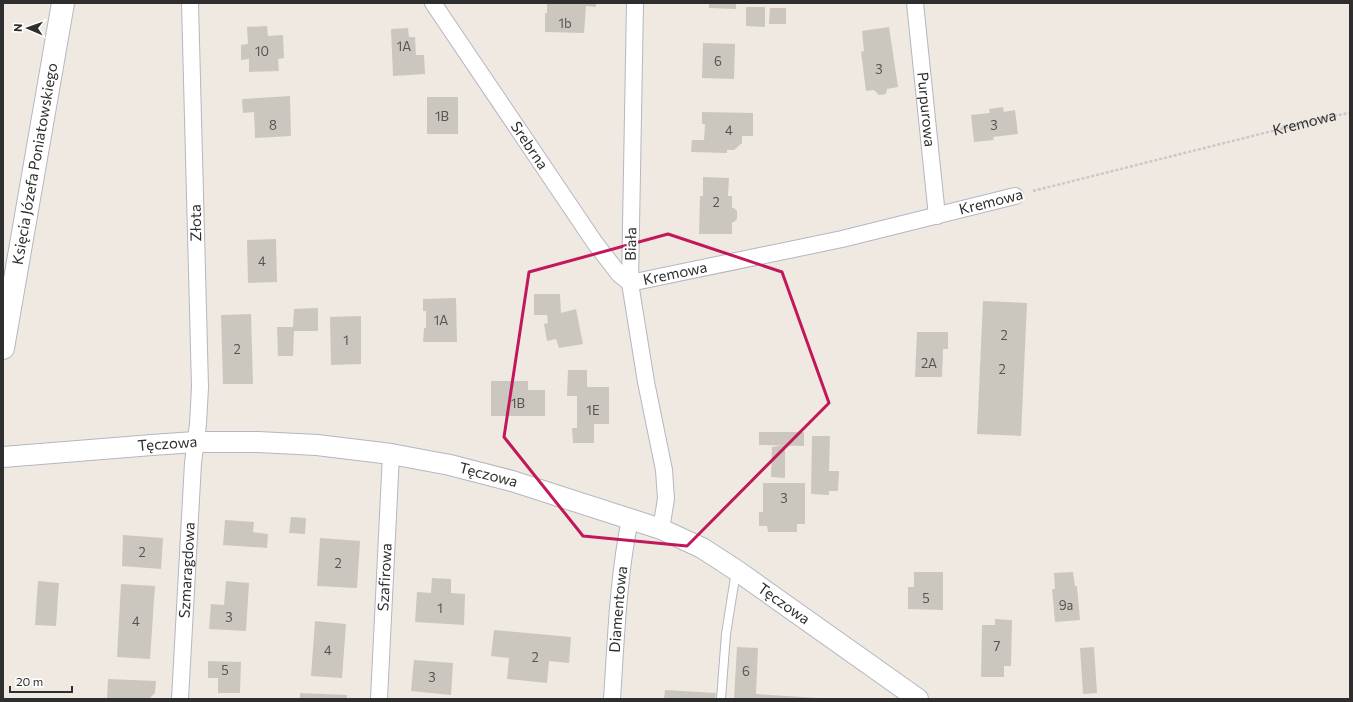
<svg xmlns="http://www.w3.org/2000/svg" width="1353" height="702" font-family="Commissioner,sans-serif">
  <rect width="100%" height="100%" fill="#efe9e1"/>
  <g fill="#cbc7bf">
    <polygon points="547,3 596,3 596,7 586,6 584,33 545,32 545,13 547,13"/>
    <polygon points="709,3 736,3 736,9 709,8"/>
    <polygon points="746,7 765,7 765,27 746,26"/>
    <polygon points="770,8 786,8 786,24 769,24"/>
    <polygon points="267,26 268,36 283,35 284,58 278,59 279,71 249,72 249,59 241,60 241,45 248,44 247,27"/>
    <polygon points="889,27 898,87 887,89 886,94 879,95 874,90 866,91 861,52 864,51 862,31"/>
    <polygon points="408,28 409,37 415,37 416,55 424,55 425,74 393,76 391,29"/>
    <polygon points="703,43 735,44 734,79 702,78"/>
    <polygon points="290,96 291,136 255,138 254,112 243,113 242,99"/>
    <rect x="427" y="97" width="31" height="37"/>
    <polygon points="1003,107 1004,112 1015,110 1018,134 993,137 994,140 974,142 971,115 990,113 989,109"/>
    <polygon points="702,112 753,113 753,136 742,136 742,143 734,150 727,150 727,153 691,152 692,140 704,140 705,124 702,124"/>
    <polygon points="703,177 729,178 728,196 732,196 732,208 734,208 737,211 737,219 734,222 732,222 732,234 699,234 700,196 703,196"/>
    <polygon points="276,239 277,282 248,283 247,240"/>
    <polygon points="534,294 560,294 561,313 576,309 583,344 559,348 556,339 547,341 544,324 548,323 547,315 534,315"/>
    <polygon points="456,298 457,342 423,342 424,328 426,328 426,311 423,311 423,299"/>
    <polygon points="983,301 1027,303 1021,436 977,434"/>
    <polygon points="318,308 318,331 294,331 293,356 278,356 277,327 293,327 294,309"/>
    <polygon points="251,314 253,384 223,384 221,315"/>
    <polygon points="361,316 361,364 331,365 330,317"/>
    <polygon points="917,332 948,332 948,349 943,349 942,377 915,377"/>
    <polygon points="568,370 587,370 587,387 609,387 609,424 594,424 594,443 573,443 572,428 577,428 577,396 567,396"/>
    <polygon points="491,381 528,381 528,390 545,390 545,416 491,416"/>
    <polygon points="759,432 804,432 804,446 759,445"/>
    <polygon points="812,436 830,436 829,471 839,471 838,491 829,491 829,495 811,494"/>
    <polygon points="785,445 785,478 771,477 772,447"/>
    <polygon points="763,483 805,483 805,524 797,524 797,532 768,532 767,526 759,526 759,512 763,512"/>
    <polygon points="291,517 306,518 305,534 289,533"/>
    <polygon points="225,520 254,522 253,532 268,534 267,548 223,545"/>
    <polygon points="123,535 163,538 161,569 122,566"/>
    <polygon points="320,538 360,541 357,588 317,586"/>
    <polygon points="914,572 943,572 943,610 908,609 908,587 914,587"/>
    <polygon points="1073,572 1075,586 1077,586 1080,620 1055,622 1052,589 1055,589 1054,573"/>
    <polygon points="432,578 451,579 451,593 465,594 464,625 415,622 417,592 431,593"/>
    <polygon points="38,581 59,583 56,626 35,625"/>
    <polygon points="226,581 249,583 246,631 209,629 211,604 224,605"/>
    <polygon points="121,584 155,586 150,659 117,657"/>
    <polygon points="995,619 1012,620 1011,666 1004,666 1004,677 981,677 982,625 995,625"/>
    <polygon points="315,621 346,624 342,678 311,676"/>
    <polygon points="494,630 571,637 569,663 549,661 547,683 507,679 509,658 491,656"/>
    <polygon points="737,647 758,648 756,694 818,698 818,699 734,699"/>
    <polygon points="1094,647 1097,693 1083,694 1080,648"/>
    <polygon points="414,660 453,663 451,695 411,691"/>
    <polygon points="208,661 241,662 240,693 218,693 218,678 208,678"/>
    <polygon points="108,679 156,681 155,693 149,699 107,699"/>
    <polygon points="665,690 716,693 715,699 664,699"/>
    <polygon points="300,693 347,695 347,699 300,699"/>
  </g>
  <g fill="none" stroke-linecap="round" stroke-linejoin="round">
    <defs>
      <polyline id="service" points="721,699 726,634 736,571"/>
      <g id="minor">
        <path id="s2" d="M 433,3 L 595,243 L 619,274 L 630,283 L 842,239 L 1015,196"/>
        <polyline points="635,3 630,283 646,382 664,470 666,499 661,529"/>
        <path id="s3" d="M 915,3 L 937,216"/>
        <path id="s4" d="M 180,699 L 193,463 L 198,424 L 200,387 L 190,3"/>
        <path id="s5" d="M 379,699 L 391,454"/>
        <path id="s6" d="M 612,699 C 616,639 618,578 630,519"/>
      </g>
      <g id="tertiary">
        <path id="s7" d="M 3,457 L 152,445 L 195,442 L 258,442 L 317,445 L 391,454 L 450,465 L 512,481 L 661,529 L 702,548 L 736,570 L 918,699"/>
      </g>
      <g id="secondary">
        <path id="s8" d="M 3,348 L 63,3"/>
      </g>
    </defs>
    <use href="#service" stroke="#b4b7c1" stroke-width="10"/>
    <use href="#minor" stroke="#b4b7c1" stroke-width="18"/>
    <use href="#tertiary" stroke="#b4b7c1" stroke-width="22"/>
    <use href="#secondary" stroke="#b4b7c1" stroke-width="24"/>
    <path stroke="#c9c9c9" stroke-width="2.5" stroke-dasharray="3 2" stroke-linecap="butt" id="s1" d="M 1033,191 L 1332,116 L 1350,113"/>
    <use href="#service" stroke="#fff" stroke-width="8"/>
    <use href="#minor" stroke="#fff" stroke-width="16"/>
    <use href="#tertiary" stroke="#fff" stroke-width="20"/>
    <use href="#secondary" stroke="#fff" stroke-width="22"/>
  </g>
  <path fill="none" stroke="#c2185b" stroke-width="3" stroke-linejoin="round" d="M 668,234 L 782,272 L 829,403 L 687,546 L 583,536 L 504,437 L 529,272 Z"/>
  <g text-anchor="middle" stroke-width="4" stroke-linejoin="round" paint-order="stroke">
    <g font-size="13" fill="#555452">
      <text x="565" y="28">1b</text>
      <text x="404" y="51">1A</text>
      <text x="262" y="56">10</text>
      <text x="718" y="66">6</text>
      <text x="879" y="74">3</text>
      <text x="442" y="121">1B</text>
      <text x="273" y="130">8</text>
      <text x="994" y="130">3</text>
      <text x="729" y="135">4</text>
      <text x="716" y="207">2</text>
      <text x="262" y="266">4</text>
      <text x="441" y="325">1A</text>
      <text x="1004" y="340">2</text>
      <text x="346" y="345">1</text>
      <text x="237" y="354">2</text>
      <text x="929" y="368">2A</text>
      <text x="1002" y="374">2</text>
      <text x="518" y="408">1B</text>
      <text x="593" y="415">1E</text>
      <text x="784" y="503">3</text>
      <text x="142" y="557">2</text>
      <text x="338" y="568">2</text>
      <text x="926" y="603">5</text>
      <text x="1066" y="610">9a</text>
      <text x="440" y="613">1</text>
      <text x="229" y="622">3</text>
      <text x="136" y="626">4</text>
      <text x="997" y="651">7</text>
      <text x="328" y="655">4</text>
      <text x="535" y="662">2</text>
      <text x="225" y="675">5</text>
      <text x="746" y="676">6</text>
      <text x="432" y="682">3</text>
    </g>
    <g font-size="15" fill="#2e2e2e" stroke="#fff">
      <text dy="5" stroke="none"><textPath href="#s3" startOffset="107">Purpurowa</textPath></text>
      <text dy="5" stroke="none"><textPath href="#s1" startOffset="280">Kremowa</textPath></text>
      <text dy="5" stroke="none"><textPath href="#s2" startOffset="172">Srebrna</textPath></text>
      <text dy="5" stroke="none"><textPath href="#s8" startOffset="187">Księcia Józefa Poniatowskiego</textPath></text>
      <text transform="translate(991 202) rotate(-14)" y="5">Kremowa</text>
      <text transform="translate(196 223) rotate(-91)" y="5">Złota</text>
      <text transform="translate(631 244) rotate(-89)" y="5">Biała</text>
      <text dy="5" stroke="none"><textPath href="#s2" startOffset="389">Kremowa</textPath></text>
      <text dy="5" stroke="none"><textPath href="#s7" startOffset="165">Tęczowa</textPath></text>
      <text dy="5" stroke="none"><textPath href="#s7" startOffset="489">Tęczowa</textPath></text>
      <text dy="5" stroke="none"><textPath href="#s4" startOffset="129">Szmaragdowa</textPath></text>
      <text dy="5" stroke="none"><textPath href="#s5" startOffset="122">Szafirowa</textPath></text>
      <text dy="5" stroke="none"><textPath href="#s7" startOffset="814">Tęczowa</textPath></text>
      <text dy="5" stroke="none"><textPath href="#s6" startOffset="90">Diamentowa</textPath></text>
    </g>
  </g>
  <rect width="1353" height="702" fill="none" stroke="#2e2e2e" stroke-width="8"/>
  <g transform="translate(28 28) rotate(272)" stroke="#ffffff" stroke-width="3" paint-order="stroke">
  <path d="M0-3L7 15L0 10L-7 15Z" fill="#2e2e2e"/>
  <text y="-6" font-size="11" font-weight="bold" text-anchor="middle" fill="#2e2e2e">N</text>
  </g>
  <path d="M10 686v6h62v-6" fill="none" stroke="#2e2e2e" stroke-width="2"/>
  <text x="16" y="686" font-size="12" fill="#2e2e2e" stroke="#ffffff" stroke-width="3" paint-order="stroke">20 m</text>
</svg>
